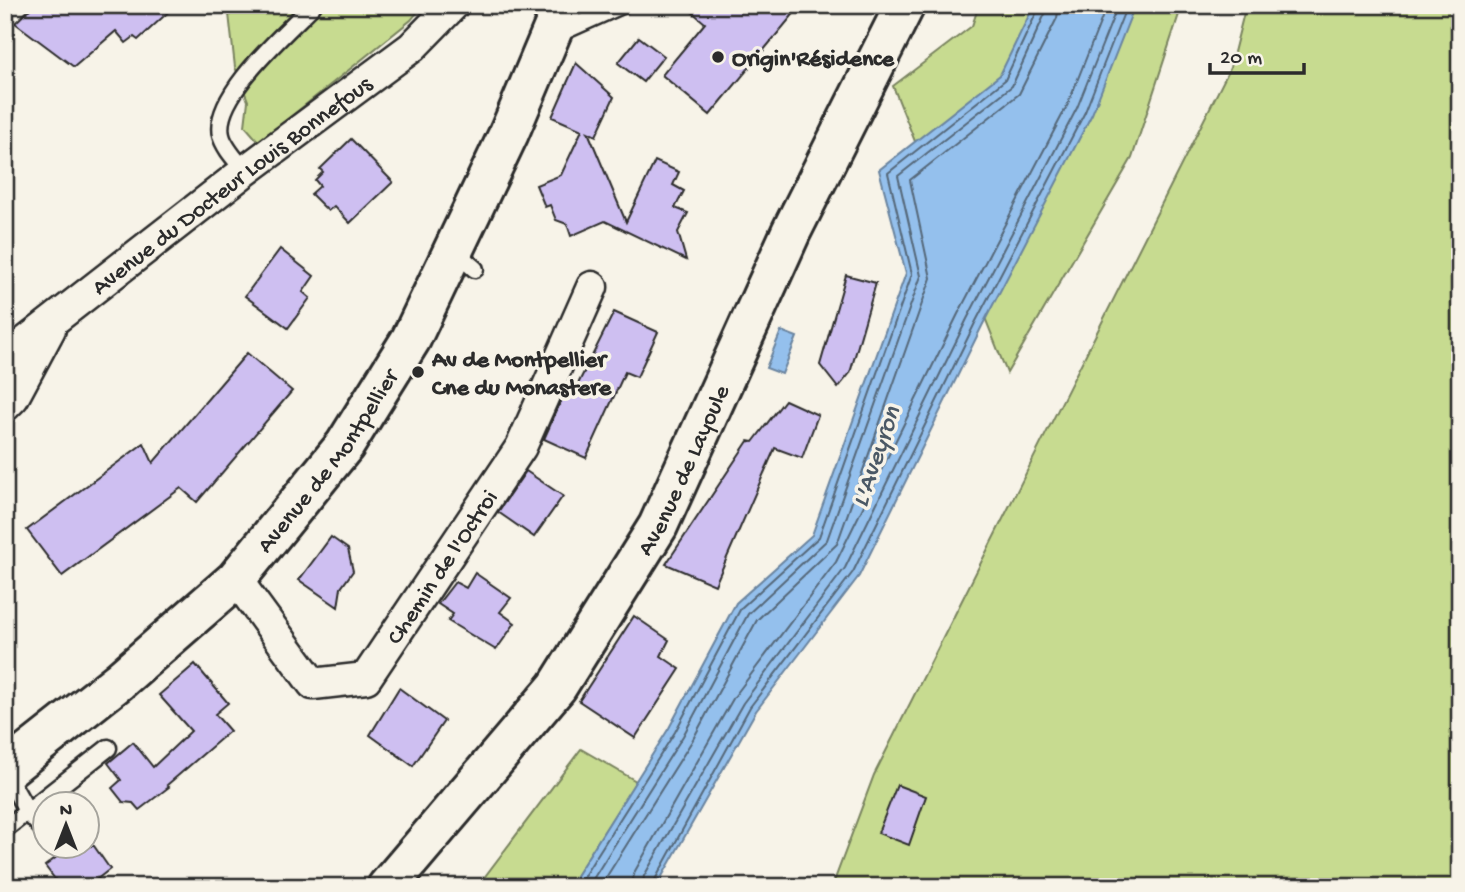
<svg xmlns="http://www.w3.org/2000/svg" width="1465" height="892" font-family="'Gochi Hand',sans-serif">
  <rect width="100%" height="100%" fill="#f7f3e8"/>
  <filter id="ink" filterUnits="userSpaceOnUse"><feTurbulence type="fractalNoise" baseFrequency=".0143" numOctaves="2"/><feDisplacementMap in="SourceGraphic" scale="14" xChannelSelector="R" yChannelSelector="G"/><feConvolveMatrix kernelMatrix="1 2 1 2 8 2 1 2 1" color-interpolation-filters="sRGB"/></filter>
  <g filter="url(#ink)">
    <g fill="#c7db90" stroke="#79835e" stroke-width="2">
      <polygon points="239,5 423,5 411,20 259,142 245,126 248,101 235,67 229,14"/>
      <polygon points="979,5 1182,5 1132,158 1007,373 893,86 972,26"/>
      <polygon points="1246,5 1460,5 1460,879 1451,887 832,887 874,775 1230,68"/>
      <polygon points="581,749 636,781 569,887 477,887"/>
    </g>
    <g fill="#94c0ed" stroke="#6a849f" stroke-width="2">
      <polygon points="1034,5 1135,5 1092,114 982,326 859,576 756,711 656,887 569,887 669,728 736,603 812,535 906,273 879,170 1000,75"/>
      <polygon points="781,331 797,337 782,374 766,368"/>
    </g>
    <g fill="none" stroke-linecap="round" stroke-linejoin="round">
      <g stroke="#556779" stroke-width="2">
        <polyline points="577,887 675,732 741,608 819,537 912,274 888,173 1005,80 1040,5"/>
        <polyline points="588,887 683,736 748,614 827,540 921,276 898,176 1012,86 1049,5"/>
        <polyline points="600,887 692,741 757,620 837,544 931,278 910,180 1019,94 1057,18 1059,5"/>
        <polyline points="631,887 635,871 734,697 836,562 958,314 1068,104 1107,5"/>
        <polyline points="642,887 644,876 743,703 845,568 967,319 1077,108 1118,5"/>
        <polyline points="651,887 750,707 853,572 975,323 1085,112 1127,5"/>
      </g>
    </g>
    <g fill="#cebff1" stroke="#2b2b2b" stroke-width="2">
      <polygon points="34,5 176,5 138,40 134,37 126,43 116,31 74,67 15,23"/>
      <polygon points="684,5 801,5 710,115 662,75 705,23"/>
      <polygon points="639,37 664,56 643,82 618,63"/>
      <polygon points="576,63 614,97 596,136 588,132 626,222 655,161 679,172 673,185 684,191 675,208 688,213 678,232 686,260 605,221 571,236 567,224 556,220 550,205 545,207 536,185 561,175 582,130 552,117"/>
      <polygon points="351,139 393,182 350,223 334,206 328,211 311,194 320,186 315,180 323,172 320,169"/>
      <polygon points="280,249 314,276 303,292 310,298 288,328 245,296"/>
      <polygon points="846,275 876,283 850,373 838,388 820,365"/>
      <polygon points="614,312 658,332 637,377 625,372 586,458 544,439 564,394 571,398"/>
      <polygon points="247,353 292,391 197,502 181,488 62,576 27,530 144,443 153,463"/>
      <polygon points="785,400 818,415 802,458 775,448 715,585 666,564 748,441 753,442"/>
      <polygon points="526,471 563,496 534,537 498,512"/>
      <polygon points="331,537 348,549 353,571 341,588 338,607 299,580"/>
      <polygon points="475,573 511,598 500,612 515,623 496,650 448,621 453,614 438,604 455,582 466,588"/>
      <polygon points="634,616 669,640 661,656 680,669 635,738 579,701"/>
      <polygon points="195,664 228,703 215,714 230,731 167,785 169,787 139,810 133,803 123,802 112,788 121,780 108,763 133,742 153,767 191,731 159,695"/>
      <polygon points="399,688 444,721 413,766 370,735"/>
      <polygon points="897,785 926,796 909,845 878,833"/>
      <polygon points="71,846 94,846 110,869 87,887 61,887 45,866"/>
    </g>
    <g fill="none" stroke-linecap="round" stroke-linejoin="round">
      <defs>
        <g id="service">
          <polyline points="555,35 622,5"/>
          <path d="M 245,171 C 237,161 224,148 221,135 C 212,96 287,32 313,5"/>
          <polyline points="453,250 475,269"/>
          <polyline points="5,772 27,811 40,826"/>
          <polyline points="5,829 108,748"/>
        </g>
        <g id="minor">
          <path id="s1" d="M 5,358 L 245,171 L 412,47 L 453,5"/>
          <polyline points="5,406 13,398 50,329"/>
          <path id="s2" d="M 236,579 L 313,684 L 366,678 L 521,447 L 592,287"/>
        </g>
        <g id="tertiary">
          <path id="s3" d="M 387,887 L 557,687 L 658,526 L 791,232 L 905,5"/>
        </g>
        <g id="secondary">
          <path id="s4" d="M 5,771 L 119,681 L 236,579 L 345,445 L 411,339 L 509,133 L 563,5"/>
        </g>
      </defs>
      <use href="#service" stroke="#2b2b2b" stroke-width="21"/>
      <use href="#minor" stroke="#2b2b2b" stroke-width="35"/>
      <use href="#tertiary" stroke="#2b2b2b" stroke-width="44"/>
      <use href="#secondary" stroke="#2b2b2b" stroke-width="44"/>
      <use href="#service" stroke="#f7f3e8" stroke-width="16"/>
      <use href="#minor" stroke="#f7f3e8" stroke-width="30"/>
      <use href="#tertiary" stroke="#f7f3e8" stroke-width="38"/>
      <use href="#secondary" stroke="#f7f3e8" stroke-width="38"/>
    </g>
  </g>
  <g fill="#2b2b2b" stroke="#f7f3e8" stroke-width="2.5">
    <circle cx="718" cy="57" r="7"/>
    <circle cx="418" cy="372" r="7"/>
  </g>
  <g text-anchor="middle" stroke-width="7" stroke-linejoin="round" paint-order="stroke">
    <g font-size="24" font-weight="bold" fill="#2b2b2b" stroke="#f7f3e8" text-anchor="start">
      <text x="732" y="65">Origin'Résidence</text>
      <text x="432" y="366">Av de Montpellier<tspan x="432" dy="28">Cne du Monastere</tspan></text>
    </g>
    <g font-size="24" fill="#2b2b2b" stroke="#f7f3e8">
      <text dy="8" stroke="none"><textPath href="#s1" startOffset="285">Avenue du Docteur Louis Bonnefous</textPath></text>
      <text dy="8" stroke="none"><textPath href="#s4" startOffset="450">Avenue de Montpellier</textPath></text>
      <text dy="8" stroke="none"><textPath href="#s3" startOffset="514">Avenue de Layoule</textPath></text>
      <text dy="8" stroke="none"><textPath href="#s2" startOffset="318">Chemin de l'Octroi</textPath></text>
    </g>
    <g font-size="26" font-style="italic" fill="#4a5865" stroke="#f7f3e8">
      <text transform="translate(874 456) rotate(-71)" y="9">L'Aveyron</text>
    </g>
  </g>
  <rect width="1465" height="892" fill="none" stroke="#f7f3e8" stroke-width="28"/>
  <rect x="14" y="14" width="1437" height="864" fill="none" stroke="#2b2b2b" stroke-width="2.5" filter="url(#ink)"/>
  <g transform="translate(66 825)"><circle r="33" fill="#f7f3e8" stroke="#a5a39c" stroke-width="2"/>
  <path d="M0-5L12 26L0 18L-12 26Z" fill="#2b2b2b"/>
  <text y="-10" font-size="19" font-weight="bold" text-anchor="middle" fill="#2b2b2b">N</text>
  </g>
  <path d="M1210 63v10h94v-10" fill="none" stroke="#2b2b2b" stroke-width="3.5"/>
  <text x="1220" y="63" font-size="21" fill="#2b2b2b" stroke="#f7f3e8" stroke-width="5" paint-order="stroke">20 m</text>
</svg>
